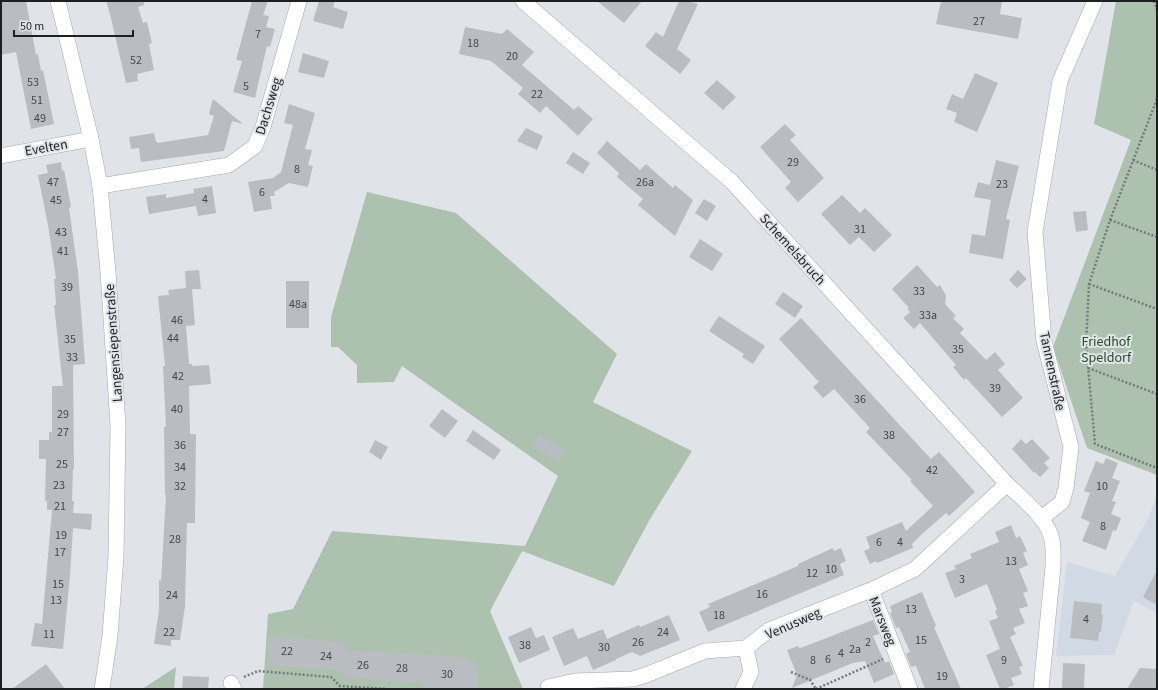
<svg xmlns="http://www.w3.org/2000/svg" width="1158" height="690" font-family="'Source Sans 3',sans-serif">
  <rect width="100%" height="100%" fill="#e0e4e9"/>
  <polygon fill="#d1d9e4" points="1157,494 1157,613 1134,601 1114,655 1056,656 1067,562 1115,576 1148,519"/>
  <g fill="#acc1ae">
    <polygon points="1116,1 1157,1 1157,475 1087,448 1053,347 1131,140 1094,124"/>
    <polygon points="367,192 456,213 617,354 593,402 692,451 650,519 614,586 522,551 490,611 523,689 263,689 268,614 293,609 332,531 525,546 558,476 402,366 394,382 357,383 357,365 338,347 331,347 331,317"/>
    <polygon points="176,667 174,689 142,689"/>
  </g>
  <g fill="#b9bdc1">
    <polygon points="1,1 26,1 36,55 38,54 41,71 43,70 54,124 31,129 16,52 1,55"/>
    <polygon points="106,1 144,1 144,5 138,7 143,23 147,22 152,43 149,44 154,70 137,74 138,81 126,83 110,14"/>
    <polygon points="252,1 268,1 263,15 269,16 266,27 275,29 270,47 267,46 255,98 233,92 242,61 236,60"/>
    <polygon points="319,1 335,1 333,7 348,12 343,29 313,21"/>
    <polygon points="597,1 642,1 624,23"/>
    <polygon points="679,1 689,1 698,4 677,49 691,60 680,74 645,46 656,32 663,37"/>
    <polygon points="941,1 1002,1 1000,14 1022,18 1018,39 936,24"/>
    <polygon points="465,27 502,34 507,29 534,52 522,65 574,110 578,106 593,119 578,136 546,106 540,113 518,94 523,88 491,61 459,54"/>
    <polygon points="303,53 329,61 324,78 298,72"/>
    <polygon points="975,73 998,83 977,132 954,122 957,113 946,109 952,94 963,99"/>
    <polygon points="717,80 736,97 723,110 704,93"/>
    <polygon points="213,99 243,124 232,121 224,151 141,162 139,148 131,149 129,137 154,133 156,142 158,142 158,143 208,135 214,116 209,114"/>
    <polygon points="289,104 315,113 305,149 312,150 308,165 313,166 308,187 289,183 274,192 275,196 270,196 272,209 254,212 248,182 273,178 281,172 293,125 284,123"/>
    <polygon points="785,124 796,135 790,140 824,178 798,202 785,188 791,182 760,147"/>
    <polygon points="526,128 543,136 537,150 517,141"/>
    <polygon points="607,141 640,170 646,164 673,188 675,185 693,200 675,236 638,205 643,199 617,177 619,173 597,153"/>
    <polygon points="573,152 590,163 583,174 566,163"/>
    <polygon points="996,160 1019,166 1006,219 1010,220 1003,259 969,253 972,234 985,236 991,200 974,197 978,182 990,185"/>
    <polygon points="61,162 62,171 64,170 71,207 69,208 78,271 85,364 73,365 74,469 73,469 72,501 74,501 73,513 92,514 91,530 73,528 70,576 63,649 31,646 35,623 42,624 52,510 47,510 47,501 45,501 46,459 39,459 39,440 49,440 49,432 52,432 52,386 63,386 54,305 56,305 54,279 56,279 48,225 38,175 48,173 46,165"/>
    <polygon points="212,186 216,213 198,216 196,206 149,214 146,197 166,194 166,198 194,193 193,189"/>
    <polygon points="842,195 860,213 865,208 892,235 874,252 859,237 850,245 821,214"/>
    <polygon points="704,199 716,206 707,221 695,213"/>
    <polygon points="1086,211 1088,230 1076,232 1073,212"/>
    <polygon points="700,239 723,254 712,271 689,257"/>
    <polygon points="917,265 937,287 940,285 944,292 946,296 945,304 956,316 953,318 964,329 960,333 986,360 995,352 1005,364 998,370 1023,398 1002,417 966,378 964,380 953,367 956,365 920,323 914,329 903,318 910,312 907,309 909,308 892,289"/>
    <polygon points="199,270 201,289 192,289 195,325 186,326 189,364 192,364 192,366 209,365 211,384 189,386 190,434 196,434 195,523 187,523 185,606 180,640 171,640 171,646 154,644 159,610 159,580 161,581 166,495 165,495 164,427 166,427 163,366 165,366 158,296 169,295 168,290 186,288 185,271"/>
    <polygon points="1018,270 1027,279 1017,288 1009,280"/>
    <rect x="286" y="281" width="23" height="47"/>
    <polygon points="783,292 803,306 795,318 775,304"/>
    <polygon points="719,316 765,346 753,364 742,357 744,354 709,331"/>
    <polygon points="801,318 931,459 939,452 975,492 949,516 946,513 922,534 912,544 913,548 877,563 876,561 870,564 864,551 870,548 866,537 902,522 906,531 933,506 910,481 912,480 866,432 870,428 834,389 823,398 813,387 819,382 779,339"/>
    <polygon points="442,409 458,421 445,438 429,426"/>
    <polygon points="473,430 501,450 494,460 466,441"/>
    <polygon points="539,434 565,451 558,462 532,446"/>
    <polygon points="1021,439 1026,444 1032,439 1050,458 1044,463 1049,468 1040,477 1035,472 1034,473 1012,449"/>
    <polygon points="375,440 388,447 381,460 369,452"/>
    <polygon points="1106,458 1118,463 1112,478 1120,481 1112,501 1116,502 1111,514 1121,518 1116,531 1113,530 1106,550 1082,541 1090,522 1081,518 1090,493 1084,491 1096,461 1103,464"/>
    <polygon points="1011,525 1016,538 1020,536 1027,551 1023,553 1028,565 1019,569 1028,591 1023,593 1028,606 1019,609 1025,623 1013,628 1016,634 1010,637 1023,666 1019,667 1022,674 1011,678 1014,685 1004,689 1000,689 986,655 1000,649 989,621 998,618 995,611 997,610 987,584 955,598 945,573 956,569 954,566 972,558 970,554 999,542 995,532"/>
    <polygon points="833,548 834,551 841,548 846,561 840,564 844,575 708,632 699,612 710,607 708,604 784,572 798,566 798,564"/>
    <polygon points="1157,570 1157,605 1143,597"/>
    <polygon points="922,592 936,626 934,627 961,689 925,689 916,666 911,667 906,654 910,652 899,627 896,628 890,613 892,612 890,606"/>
    <polygon points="1074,601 1102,604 1101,614 1103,615 1101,632 1099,632 1098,641 1070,638"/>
    <polygon points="669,615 680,640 640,656 632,652 616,659 616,660 593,670 587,656 564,666 552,637 573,628 578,639 603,629 607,639 639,625 640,627"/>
    <polygon points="873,620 879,634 873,636 885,663 889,661 894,674 874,683 865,661 853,663 792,688 797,675 787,650 798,646 799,648 803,647"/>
    <polygon points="531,627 536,638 544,635 550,650 519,663 508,637"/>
    <polygon points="269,636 347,642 346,650 466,657 466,660 475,661 476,669 478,672 477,689 427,689 421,683 344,678 344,670 268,666"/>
    <polygon points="1063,663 1085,664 1084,689 1062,689"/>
    <polygon points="46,664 65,689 12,689"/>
    <polygon points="1140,668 1157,669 1157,689 1127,689"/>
    <polygon points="183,676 209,677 208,689 182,689"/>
  </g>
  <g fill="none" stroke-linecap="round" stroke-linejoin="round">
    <defs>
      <g id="minor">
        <polyline points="58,1 91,139 100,186 108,272 118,425 116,556 110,636 102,689"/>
        <path d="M 523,1 L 732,182 L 1007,484 C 1022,499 1044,515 1051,536 C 1054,546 1053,557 1053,567 L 1041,689"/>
        <polyline points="1,156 91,139"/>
        <polyline points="100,186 229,165 255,146 263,127 299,1"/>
        <polyline points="1042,518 1062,502 1066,488 1071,447 1044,341 1035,232 1060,81 1095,1"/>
        <polyline points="871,590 910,689"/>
        <polyline points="231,683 234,689"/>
        <polyline points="548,687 575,681 633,679 646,675 705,651 746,648 769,630 871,590 915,569 1007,484"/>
        <polyline points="743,689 751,672 746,648"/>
      </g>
    </defs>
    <use href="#minor" stroke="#a3a7ac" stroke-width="16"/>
    <g stroke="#76797c" stroke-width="2.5" stroke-dasharray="2 2" stroke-linecap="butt">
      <polyline points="1154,1 1157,10"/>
      <polyline points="1157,99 1110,220 1089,284 1086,344 1095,444 1157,468"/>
      <polyline points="1133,160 1157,170"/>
      <polyline points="1110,220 1157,237"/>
      <polyline points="1089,284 1157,309"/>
      <polyline points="1088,368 1157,394"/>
      <polyline points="791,672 810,680 816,689"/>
      <polyline points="244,677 258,671 331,677 340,686 387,689"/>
      <polyline points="816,689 883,659"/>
    </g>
    <use href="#minor" stroke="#fff" stroke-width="15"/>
  </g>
  <g text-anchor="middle" stroke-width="4" stroke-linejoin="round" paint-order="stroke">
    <g font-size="12" fill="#454649">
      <text x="979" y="25">27</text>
      <text x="258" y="38">7</text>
      <text x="473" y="47">18</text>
      <text x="512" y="60">20</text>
      <text x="136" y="64">52</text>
      <text x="33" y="86">53</text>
      <text x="246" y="90">5</text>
      <text x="537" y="98">22</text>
      <text x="37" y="104">51</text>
      <text x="40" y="122">49</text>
      <text x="793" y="166">29</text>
      <text x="297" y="173">8</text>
      <text x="53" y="186">47</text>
      <text x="645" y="186">26a</text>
      <text x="1002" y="188">23</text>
      <text x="262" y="196">6</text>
      <text x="205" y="203">4</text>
      <text x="56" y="204">45</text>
      <text x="860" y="233">31</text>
      <text x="61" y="236">43</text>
      <text x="63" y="255">41</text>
      <text x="67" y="291">39</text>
      <text x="919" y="295">33</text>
      <text x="298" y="308">48a</text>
      <text x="928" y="319">33a</text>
      <text x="177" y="324">46</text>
      <text x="173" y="342">44</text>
      <text x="70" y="343">35</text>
      <text x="958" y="353">35</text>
      <text x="72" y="361">33</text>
      <text x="178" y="380">42</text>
      <text x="995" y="392">39</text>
      <text x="860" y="403">36</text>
      <text x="177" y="413">40</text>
      <text x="63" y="418">29</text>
      <text x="63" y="436">27</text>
      <text x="889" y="439">38</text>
      <text x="180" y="449">36</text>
      <text x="62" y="468">25</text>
      <text x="180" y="471">34</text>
      <text x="932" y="474">42</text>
      <text x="59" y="489">23</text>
      <text x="180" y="490">32</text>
      <text x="1102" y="490">10</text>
      <text x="60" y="510">21</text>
      <text x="1103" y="530">8</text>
      <text x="61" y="539">19</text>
      <text x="175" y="543">28</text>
      <text x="879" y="546">6</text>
      <text x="900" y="546">4</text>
      <text x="60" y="556">17</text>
      <text x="1011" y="565">13</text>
      <text x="831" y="573">10</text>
      <text x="812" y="577">12</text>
      <text x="962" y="583">3</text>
      <text x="58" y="588">15</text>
      <text x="762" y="598">16</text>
      <text x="172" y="599">24</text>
      <text x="56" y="604">13</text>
      <text x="911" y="613">13</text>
      <text x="719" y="619">18</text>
      <text x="1086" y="623">4</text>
      <text x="169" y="636">22</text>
      <text x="663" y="636">24</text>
      <text x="49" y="638">11</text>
      <text x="921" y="644">15</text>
      <text x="638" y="646">26</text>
      <text x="868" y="646">2</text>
      <text x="525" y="649">38</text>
      <text x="604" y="651">30</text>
      <text x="855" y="653">2a</text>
      <text x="287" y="655">22</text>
      <text x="841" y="657">4</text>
      <text x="326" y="660">24</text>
      <text x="828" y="663">6</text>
      <text x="813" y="664">8</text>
      <text x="1004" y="664">9</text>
      <text x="363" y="669">26</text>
      <text x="402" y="672">28</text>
      <text x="447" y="678">30</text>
      <text x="942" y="680">19</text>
    </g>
    <g font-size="14" fill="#1e1f21" stroke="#e0e4e9">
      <text transform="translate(268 106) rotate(-73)" y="5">Dachsweg</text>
      <text transform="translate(46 147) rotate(-10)" y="5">Evelten</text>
      <text transform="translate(793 249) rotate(48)" y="5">Schemelsbruch</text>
      <text transform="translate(113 343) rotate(-94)" y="5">Langensiepenstraße</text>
      <text transform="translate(1053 371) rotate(78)" y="5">Tannenstraße</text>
      <text transform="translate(883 621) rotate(68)" y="5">Marsweg</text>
      <text transform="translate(793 623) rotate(-24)" y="5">Venusweg</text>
    </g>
    <g font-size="14" fill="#234c2b" stroke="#e0e4e9">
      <text x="1106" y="346">Friedhof<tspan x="1106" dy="16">Speldorf</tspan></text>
    </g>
  </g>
  <rect width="1158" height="690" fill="none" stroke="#1e1f21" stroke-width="4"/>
  <path d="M14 30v6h119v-6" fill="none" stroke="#1e1f21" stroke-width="2"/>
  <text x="20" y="30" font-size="12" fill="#1e1f21" stroke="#e0e4e9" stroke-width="3" paint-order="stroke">50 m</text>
</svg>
